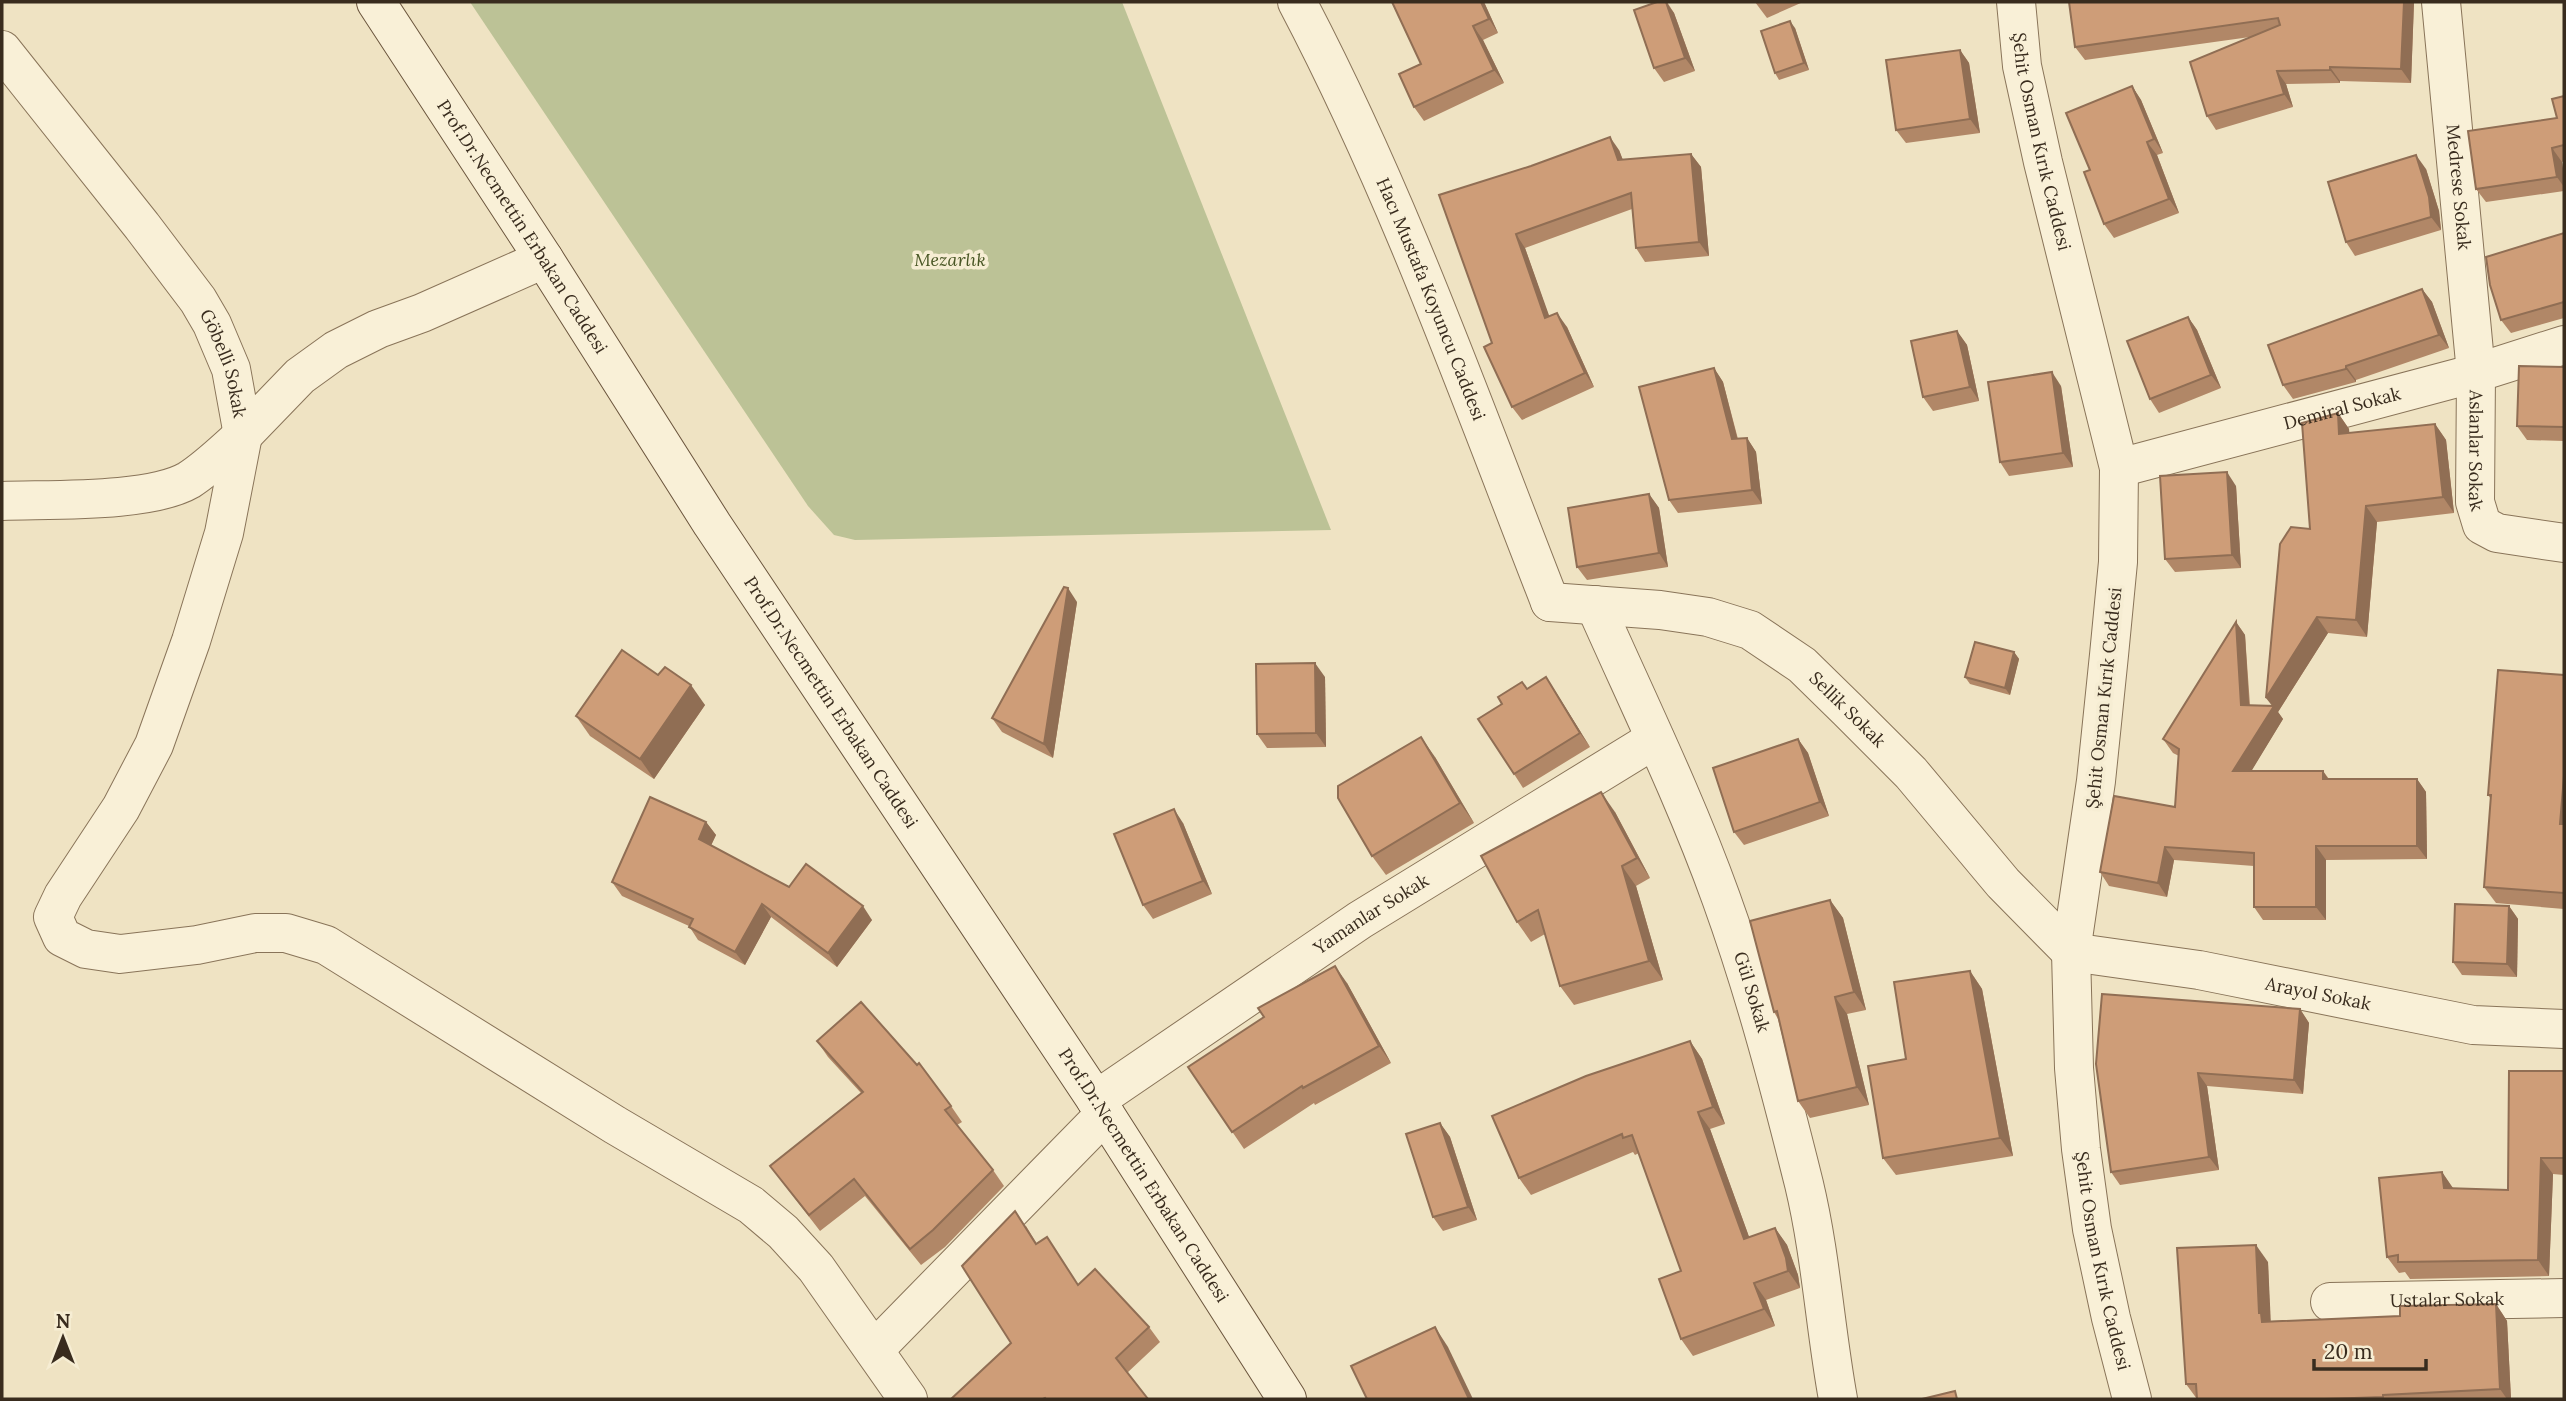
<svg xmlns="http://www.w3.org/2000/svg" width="2566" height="1401" font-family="Lora,serif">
  <rect width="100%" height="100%" fill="#efe3c3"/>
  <polygon fill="#bcc296" points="470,2 1122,2 1331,530 855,540 834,535 808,506"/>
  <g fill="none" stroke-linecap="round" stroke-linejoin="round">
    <defs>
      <g id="minor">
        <path id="s1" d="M 2441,2 L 2476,373 L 2475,502 L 2482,525 L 2497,533 L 2564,543"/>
        <path id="s2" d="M 2,50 L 142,226 L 198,300 L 212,324 L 231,369 L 243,435 L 300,376 L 336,350 L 378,329 L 422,313 L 544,259"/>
        <polyline points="243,435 224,533 191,641 154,745 121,808 63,896 53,917 62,937 86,949 120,954 197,945 255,933 286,933 326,945 615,1125 751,1205 783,1232 816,1268 908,1399"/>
        <path id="s3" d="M 2119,468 L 2476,373 L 2564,345"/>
        <path d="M 2,501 C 49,499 150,503 189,480 C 208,468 226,450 243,435"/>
        <path id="s4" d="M 1550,602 L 1660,610 L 1708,617 L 1750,630 L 1802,665 L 1848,710 L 1911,773 L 2003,883 L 2071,952 L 2199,970 L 2473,1025 L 2564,1029"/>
        <path id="s5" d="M 1595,605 C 1638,702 1685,798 1721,898 C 1755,992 1780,1088 1804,1184 C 1821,1255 1825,1328 1838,1399"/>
        <path id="s6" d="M 1096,1100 L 1360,920 L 1655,739"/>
        <path id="s7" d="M 2330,1302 L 2564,1298"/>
        <polyline points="874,1350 1105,1114"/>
      </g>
      <g id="tertiary">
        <path id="s8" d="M 1297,2 C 1398,194 1471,400 1550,602"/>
        <path id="s9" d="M 2016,2 L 2022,66 L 2043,162 L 2119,468 L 2118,562 L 2109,655 L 2096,781 L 2071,952 L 2074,1068 L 2081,1149 L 2092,1229 L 2111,1318 L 2132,1399"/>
      </g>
      <g id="secondary">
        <path id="s10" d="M 376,2 L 544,259 L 712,524 L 1096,1100 L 1287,1399"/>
      </g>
    </defs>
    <use href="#minor" stroke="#897459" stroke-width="40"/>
    <use href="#tertiary" stroke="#897459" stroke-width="40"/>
    <use href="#secondary" stroke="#6b553d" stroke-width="40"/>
    <use href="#minor" stroke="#f9f0d7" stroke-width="38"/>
    <use href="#tertiary" stroke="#f9f0d7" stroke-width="38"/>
    <use href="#secondary" stroke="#f9f0d7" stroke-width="38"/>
  </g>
  <g fill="#b18767">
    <polygon points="1484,2 1498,33 1483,40 1504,83 1424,121 1414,107 1421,64"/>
    <polygon points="1657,2 1667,2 1674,13 1695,71 1664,82 1654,68"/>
    <polygon points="1755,2 1803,2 1767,18"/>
    <polygon points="2069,2 2414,2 2411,83 2340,81 2340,83 2286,84 2293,107 2216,130 2207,116 2250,37 2085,60 2075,47"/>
    <polygon points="1795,28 1809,70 1779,80 1775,73"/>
    <polygon points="1960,50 1969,63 1980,133 1906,143 1896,130"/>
    <polygon points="2132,86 2141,100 2163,153 2157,155 2179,213 2114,238 2104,224 2090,170"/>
    <polygon points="2564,96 2564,161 2562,162 2564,176 2564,191 2486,202 2476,189 2557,118"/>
    <polygon points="1619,150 1623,160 1691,154 1701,167 1709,256 1645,262 1636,248 1632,209 1525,248 1549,317 1567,327 1594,387 1522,420 1512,407 1492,343 1439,195"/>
    <polygon points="2426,169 2439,211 2441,230 2355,256 2346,242"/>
    <polygon points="2564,233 2564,318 2511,333 2501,320"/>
    <polygon points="2422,289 2432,302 2449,348 2356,380 2356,382 2293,399 2283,385"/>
    <polygon points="2188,317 2197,330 2221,388 2159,413 2150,399"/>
    <polygon points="1957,331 1967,345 1979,401 1933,411 1923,397"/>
    <polygon points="2564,367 2564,441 2527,440 2517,426"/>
    <polygon points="1714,368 1723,382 1738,439 1747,438 1756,452 1762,504 1678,513 1669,500"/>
    <polygon points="2061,386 2073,467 2009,476 2000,462"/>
    <polygon points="2338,413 2349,429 2349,433 2435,424 2446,440 2454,513 2377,522 2367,637 2328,633 2278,712 2283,719 2251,771 2323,771 2329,779 2417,779 2426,792 2427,859 2326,860 2326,920 2263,920 2254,907 2254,866 2174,860 2167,897 2109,886 2100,872 2175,807 2179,756 2173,753 2163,739 2236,622 2245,635 2250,705 2272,706 2310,529"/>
    <polygon points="2236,486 2241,568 2175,572 2165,559"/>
    <polygon points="1649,494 1659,508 1668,567 1587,580 1577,567"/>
    <polygon points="1077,602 1053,758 1002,732 992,718"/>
    <polygon points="2014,652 2019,659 2010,695 1970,684 1965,677"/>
    <polygon points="658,675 705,705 654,779 590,736 576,716"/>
    <polygon points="2564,675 2564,909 2496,903 2484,887 2491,799 2488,795"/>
    <polygon points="1325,677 1326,747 1267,748 1257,734"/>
    <polygon points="1527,688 1555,691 1590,747 1523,788 1514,774"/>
    <polygon points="1798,739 1808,753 1829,816 1744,845 1734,832"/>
    <polygon points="1435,757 1474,823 1386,875 1372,856"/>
    <polygon points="1615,812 1650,878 1636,886 1663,980 1574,1005 1560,986 1545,934 1531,942 1517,922"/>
    <polygon points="706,822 716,835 711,845 789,887 872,920 837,967 771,917 745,965 698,940 689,926 622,896 612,882"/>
    <polygon points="1183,823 1212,894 1153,919 1143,905"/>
    <polygon points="1830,900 1843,918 1866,1010 1847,1014 1869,1105 1810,1118 1798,1101 1778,1019 1774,1012"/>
    <polygon points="2509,906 2518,919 2517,977 2462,975 2453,962"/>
    <polygon points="1970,971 1982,989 2013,1156 1896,1175 1883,1158 1906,1059"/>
    <polygon points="1347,983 1391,1063 1315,1105 1314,1103 1244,1149 1188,1067"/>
    <polygon points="2300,1009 2309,1023 2303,1094 2207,1086 2219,1170 2120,1185 2111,1172 2096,1064"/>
    <polygon points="817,1041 951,1106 962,1122 957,1125 993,1170 1004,1186 945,1247 921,1265 865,1196 820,1231 770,1166 861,1093 828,1057"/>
    <polygon points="1690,1041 1702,1059 1725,1124 1710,1129 1749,1237 1775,1228 1787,1245 1798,1275 1800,1288 1766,1300 1775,1326 1693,1356 1681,1339 1681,1271 1639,1153 1635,1155 1633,1152 1531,1195 1519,1178"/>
    <polygon points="2564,1071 2564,1175 2553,1174 2549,1276 2410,1279 2405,1272 2399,1273 2387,1257 2442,1172 2453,1189 2508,1190"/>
    <polygon points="1440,1123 1450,1137 1477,1220 1443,1231 1433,1217"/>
    <polygon points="1026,1226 1037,1244 1079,1285 1149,1327 1160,1342 1127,1373 1148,1399 951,1399 1011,1343"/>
    <polygon points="2268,1262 2270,1321 2400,1316 2496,1304 2507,1321 2511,1399 2197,1399 2186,1384"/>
  </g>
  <g fill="#906e54">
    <polygon points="1481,2 1484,2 1498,33 1489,19"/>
    <polygon points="1666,2 1674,13 1695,71 1685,58"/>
    <polygon points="2404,2 2414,2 2411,83 2401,69"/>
    <polygon points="1790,21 1795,28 1809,70 1804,63"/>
    <polygon points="1473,26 1483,40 1504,83 1494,70"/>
    <polygon points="1960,50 1969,63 1980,133 1970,119"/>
    <polygon points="2330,67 2340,81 2340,83 2330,70"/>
    <polygon points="2277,71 2286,84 2293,107 2284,94"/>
    <polygon points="2132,86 2141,100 2163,153 2154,139"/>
    <polygon points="1610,137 1619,150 1628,174 1618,160"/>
    <polygon points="2147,142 2157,155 2179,213 2169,199"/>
    <polygon points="2552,148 2562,162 2564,176 2564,187 2557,177"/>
    <polygon points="1691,154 1701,167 1709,256 1699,242"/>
    <polygon points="2416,155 2426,169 2439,211 2441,230 2431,217"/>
    <polygon points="1516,234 1525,248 1555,332 1545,318"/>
    <polygon points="2422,289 2432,302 2449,348 2439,335"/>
    <polygon points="1557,313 1567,327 1594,387 1585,373"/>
    <polygon points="2188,317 2197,330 2221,388 2211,375"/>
    <polygon points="1957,331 1967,345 1979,401 1970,387"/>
    <polygon points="2346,366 2356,380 2356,382 2346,369"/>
    <polygon points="1714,368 1723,382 1741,453 1732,439"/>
    <polygon points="2052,372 2061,386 2073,467 2063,453"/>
    <polygon points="2338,413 2349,429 2351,450 2339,434"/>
    <polygon points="2435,424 2446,440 2454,513 2443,497"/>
    <polygon points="1747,438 1756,452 1762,504 1752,490"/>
    <polygon points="2227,472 2236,486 2241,568 2232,555"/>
    <polygon points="1649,494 1659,508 1668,567 1659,553"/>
    <polygon points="2366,506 2377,522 2367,637 2356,620"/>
    <polygon points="1068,588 1077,602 1053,758 1044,744"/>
    <polygon points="2317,617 2328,633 2278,712 2283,719 2243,785 2233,771 2273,707 2266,698"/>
    <polygon points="2236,622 2245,635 2250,719 2241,705"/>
    <polygon points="2014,652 2019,659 2010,695 2005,688"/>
    <polygon points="1315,663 1325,677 1326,747 1316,733"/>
    <polygon points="1546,677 1555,691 1590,747 1580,733"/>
    <polygon points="691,685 705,705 654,779 640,759"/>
    <polygon points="1421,737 1435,757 1474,823 1460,803"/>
    <polygon points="1798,739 1808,753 1829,816 1820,802"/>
    <polygon points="2323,771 2332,785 2323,779"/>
    <polygon points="2564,776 2564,829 2560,824"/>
    <polygon points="2417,779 2426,792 2427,859 2417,846"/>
    <polygon points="1601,792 1615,812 1650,878 1637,858"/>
    <polygon points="1174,809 1183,823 1212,894 1203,881"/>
    <polygon points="706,822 716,835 708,852 699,839"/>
    <polygon points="2316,846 2326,860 2326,920 2316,907"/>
    <polygon points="2165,847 2174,860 2167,897 2158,883"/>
    <polygon points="1622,866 1636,886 1663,980 1649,961"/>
    <polygon points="1830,900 1843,918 1866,1010 1854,992"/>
    <polygon points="762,904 771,917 745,965 735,952"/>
    <polygon points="863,906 872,920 837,967 828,953"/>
    <polygon points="2509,906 2518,919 2517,977 2507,964"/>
    <polygon points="1335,966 1347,983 1391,1063 1379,1046"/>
    <polygon points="1970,971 1982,989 2013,1156 2000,1138"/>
    <polygon points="1835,997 1847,1014 1869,1105 1857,1087"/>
    <polygon points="2300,1009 2309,1023 2303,1094 2294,1080"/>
    <polygon points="1690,1041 1702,1059 1725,1124 1713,1107"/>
    <polygon points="2198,1073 2207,1086 2219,1170 2209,1157"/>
    <polygon points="1698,1112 1710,1129 1756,1256 1744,1239"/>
    <polygon points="1440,1123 1450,1137 1477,1220 1468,1207"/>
    <polygon points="2541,1158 2553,1174 2549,1276 2538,1260"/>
    <polygon points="2442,1172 2453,1188 2455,1205 2444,1188"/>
    <polygon points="1775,1228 1787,1245 1798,1275 1800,1288 1788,1271"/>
    <polygon points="2256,1245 2268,1262 2271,1326 2262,1322 2259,1313"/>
    <polygon points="1754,1283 1766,1300 1775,1326 1764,1309"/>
    <polygon points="2496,1304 2507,1321 2511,1399 2507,1399 2500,1389"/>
    <polygon points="1435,1327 1448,1347 1473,1399 1469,1399"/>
  </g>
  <g fill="#ce9d78" stroke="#906e54" stroke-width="2">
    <polygon points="1392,2 1481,2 1489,19 1473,26 1494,70 1414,107 1399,74 1421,64"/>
    <polygon points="1657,2 1666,2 1685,58 1654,68 1634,10"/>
    <polygon points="2069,2 2404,2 2401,69 2330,67 2330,70 2277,71 2284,94 2207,116 2190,62 2280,25 2278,18 2075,47"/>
    <polygon points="1790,21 1804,63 1775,73 1761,31"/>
    <polygon points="1960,50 1970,119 1896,130 1886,60"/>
    <polygon points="2132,86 2154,139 2147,142 2169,199 2104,224 2084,172 2090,170 2066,113"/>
    <polygon points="2564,96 2564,145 2552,148 2557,177 2476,189 2468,131 2557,118 2552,99"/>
    <polygon points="1610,137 1618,160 1691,154 1699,242 1636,248 1631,193 1516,234 1545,318 1557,313 1585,373 1512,407 1484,347 1492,343 1439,195 1531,166"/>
    <polygon points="2416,155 2429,197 2431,217 2346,242 2328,182"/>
    <polygon points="2564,233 2564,302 2501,320 2490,285 2486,257"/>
    <polygon points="2422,289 2439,335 2346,366 2346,369 2283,385 2268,345"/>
    <polygon points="2188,317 2211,375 2150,399 2127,341"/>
    <polygon points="1957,331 1970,387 1923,397 1911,341"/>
    <polygon points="2519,366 2564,367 2564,427 2517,426"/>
    <polygon points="1714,368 1732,439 1747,438 1752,490 1669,500 1639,387"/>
    <polygon points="2052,372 2063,453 2000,462 1988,382"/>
    <polygon points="2338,413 2339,434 2435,424 2443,497 2366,506 2356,620 2317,617 2266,698 2280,544 2291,527 2310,529 2302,423"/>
    <polygon points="2227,472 2232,555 2165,559 2160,476"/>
    <polygon points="1649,494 1659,553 1577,567 1568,508"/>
    <polygon points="1064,587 1068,588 1044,744 992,718"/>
    <polygon points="2236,622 2241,705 2274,706 2233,771 2323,771 2323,779 2417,779 2417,846 2316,846 2316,907 2254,907 2254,853 2165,847 2158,883 2100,872 2114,796 2175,807 2179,749 2163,739"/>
    <polygon points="1975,642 2014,652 2005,688 1965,677"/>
    <polygon points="622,650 658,675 665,667 691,685 640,759 576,716"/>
    <polygon points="1315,663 1316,733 1257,734 1256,664"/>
    <polygon points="2498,670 2564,675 2564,776 2560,824 2564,824 2564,893 2484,887 2491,795 2488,795"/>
    <polygon points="1546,677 1580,733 1514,774 1478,719 1502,704 1498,697 1522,682 1527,689"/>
    <polygon points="1421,737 1460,803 1372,856 1338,798 1338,786"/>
    <polygon points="1798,739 1820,802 1734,832 1713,768"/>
    <polygon points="1601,792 1637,858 1622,866 1649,961 1560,986 1538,910 1517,922 1481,856"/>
    <polygon points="650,797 706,822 699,839 789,887 806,864 863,906 828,953 762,904 735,952 689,927 693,919 612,882"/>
    <polygon points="1174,809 1203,881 1143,905 1114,834"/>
    <polygon points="1830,900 1854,992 1835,997 1857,1087 1798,1101 1777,1011 1774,1012 1750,921"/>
    <polygon points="2455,904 2509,906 2507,964 2453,962"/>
    <polygon points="1335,966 1379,1046 1303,1088 1302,1086 1232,1132 1188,1067 1264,1017 1258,1008"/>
    <polygon points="1970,971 2000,1138 1883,1158 1868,1066 1906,1059 1894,982"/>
    <polygon points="2102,994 2300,1009 2294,1080 2198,1073 2209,1157 2111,1172 2096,1064"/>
    <polygon points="861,1002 917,1065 919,1063 951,1106 945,1110 993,1170 933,1230 910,1249 854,1179 809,1215 770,1166 863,1092 817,1041"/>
    <polygon points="1690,1041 1713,1107 1698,1112 1744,1239 1775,1228 1786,1258 1788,1271 1754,1283 1764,1309 1681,1339 1659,1279 1681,1271 1632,1135 1623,1138 1622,1134 1519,1178 1492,1116 1586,1076"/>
    <polygon points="2509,1071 2564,1071 2564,1158 2541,1158 2538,1260 2398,1262 2398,1255 2387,1257 2379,1178 2442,1172 2444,1188 2508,1190"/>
    <polygon points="1440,1123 1468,1207 1433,1217 1406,1134"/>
    <polygon points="1015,1211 1036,1244 1047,1237 1078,1285 1095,1269 1149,1327 1116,1358 1148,1399 1046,1399 1045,1398 1043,1399 951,1399 1011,1343 962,1266"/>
    <polygon points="2256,1245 2259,1313 2261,1313 2262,1322 2400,1316 2400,1306 2496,1304 2500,1389 2383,1395 2383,1397 2325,1399 2197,1399 2196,1384 2186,1384 2177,1248"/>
    <polygon points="1435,1327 1469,1399 1367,1399 1351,1366"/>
    <polygon points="1955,1391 1957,1399 1922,1399"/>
  </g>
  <g text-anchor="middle" stroke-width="7" stroke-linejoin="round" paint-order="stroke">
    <g font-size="18" fill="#392c1e" stroke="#f6edd3">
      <text dy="6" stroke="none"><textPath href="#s9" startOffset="142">Şehit Osman Kırık Caddesi</textPath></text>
      <text dy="6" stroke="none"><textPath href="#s1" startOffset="186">Medrese Sokak</textPath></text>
      <text dy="6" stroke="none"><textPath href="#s10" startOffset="268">Prof.Dr.Necmettin Erbakan Caddesi</textPath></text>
      <text dy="6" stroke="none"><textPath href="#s8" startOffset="326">Hacı Mustafa Koyuncu Caddesi</textPath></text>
      <text dy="6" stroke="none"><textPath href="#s2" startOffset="387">Göbelli Sokak</textPath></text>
      <text dy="6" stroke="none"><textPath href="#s3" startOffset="231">Demiral Sokak</textPath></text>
      <text dy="6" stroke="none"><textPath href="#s1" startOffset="450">Aslanlar Sokak</textPath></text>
      <text transform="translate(2104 698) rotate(-84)" y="6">Şehit Osman Kırık Caddesi</text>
      <text dy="6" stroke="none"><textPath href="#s10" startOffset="835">Prof.Dr.Necmettin Erbakan Caddesi</textPath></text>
      <text dy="6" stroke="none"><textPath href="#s4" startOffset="329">Sellik Sokak</textPath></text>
      <text dy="6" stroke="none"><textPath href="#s6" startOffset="332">Yamanlar Sokak</textPath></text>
      <text dy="6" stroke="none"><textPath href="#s5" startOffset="418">Gül Sokak</textPath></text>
      <text dy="6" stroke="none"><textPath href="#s4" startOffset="910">Arayol Sokak</textPath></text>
      <text dy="6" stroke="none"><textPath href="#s10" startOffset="1402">Prof.Dr.Necmettin Erbakan Caddesi</textPath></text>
      <text dy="6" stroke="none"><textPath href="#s9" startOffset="1276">Şehit Osman Kırık Caddesi</textPath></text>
      <text dy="6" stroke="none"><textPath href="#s7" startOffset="117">Ustalar Sokak</textPath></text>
    </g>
    <g font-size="18" font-style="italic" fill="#485624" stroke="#f6edd3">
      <text x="950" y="266">Mezarlık</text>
    </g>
  </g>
  <rect width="2566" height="1401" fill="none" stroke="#392c1e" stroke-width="7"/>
  <g transform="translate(63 1338)" stroke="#f6edd3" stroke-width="5" paint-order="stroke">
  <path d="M0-5L12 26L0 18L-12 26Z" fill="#392c1e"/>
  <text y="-10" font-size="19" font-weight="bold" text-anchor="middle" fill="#392c1e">N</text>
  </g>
  <path d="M2314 1359v10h112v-10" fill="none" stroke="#392c1e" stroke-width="3.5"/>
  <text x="2324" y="1359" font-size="21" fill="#392c1e" stroke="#f6edd3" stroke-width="5" paint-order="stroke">20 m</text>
</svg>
